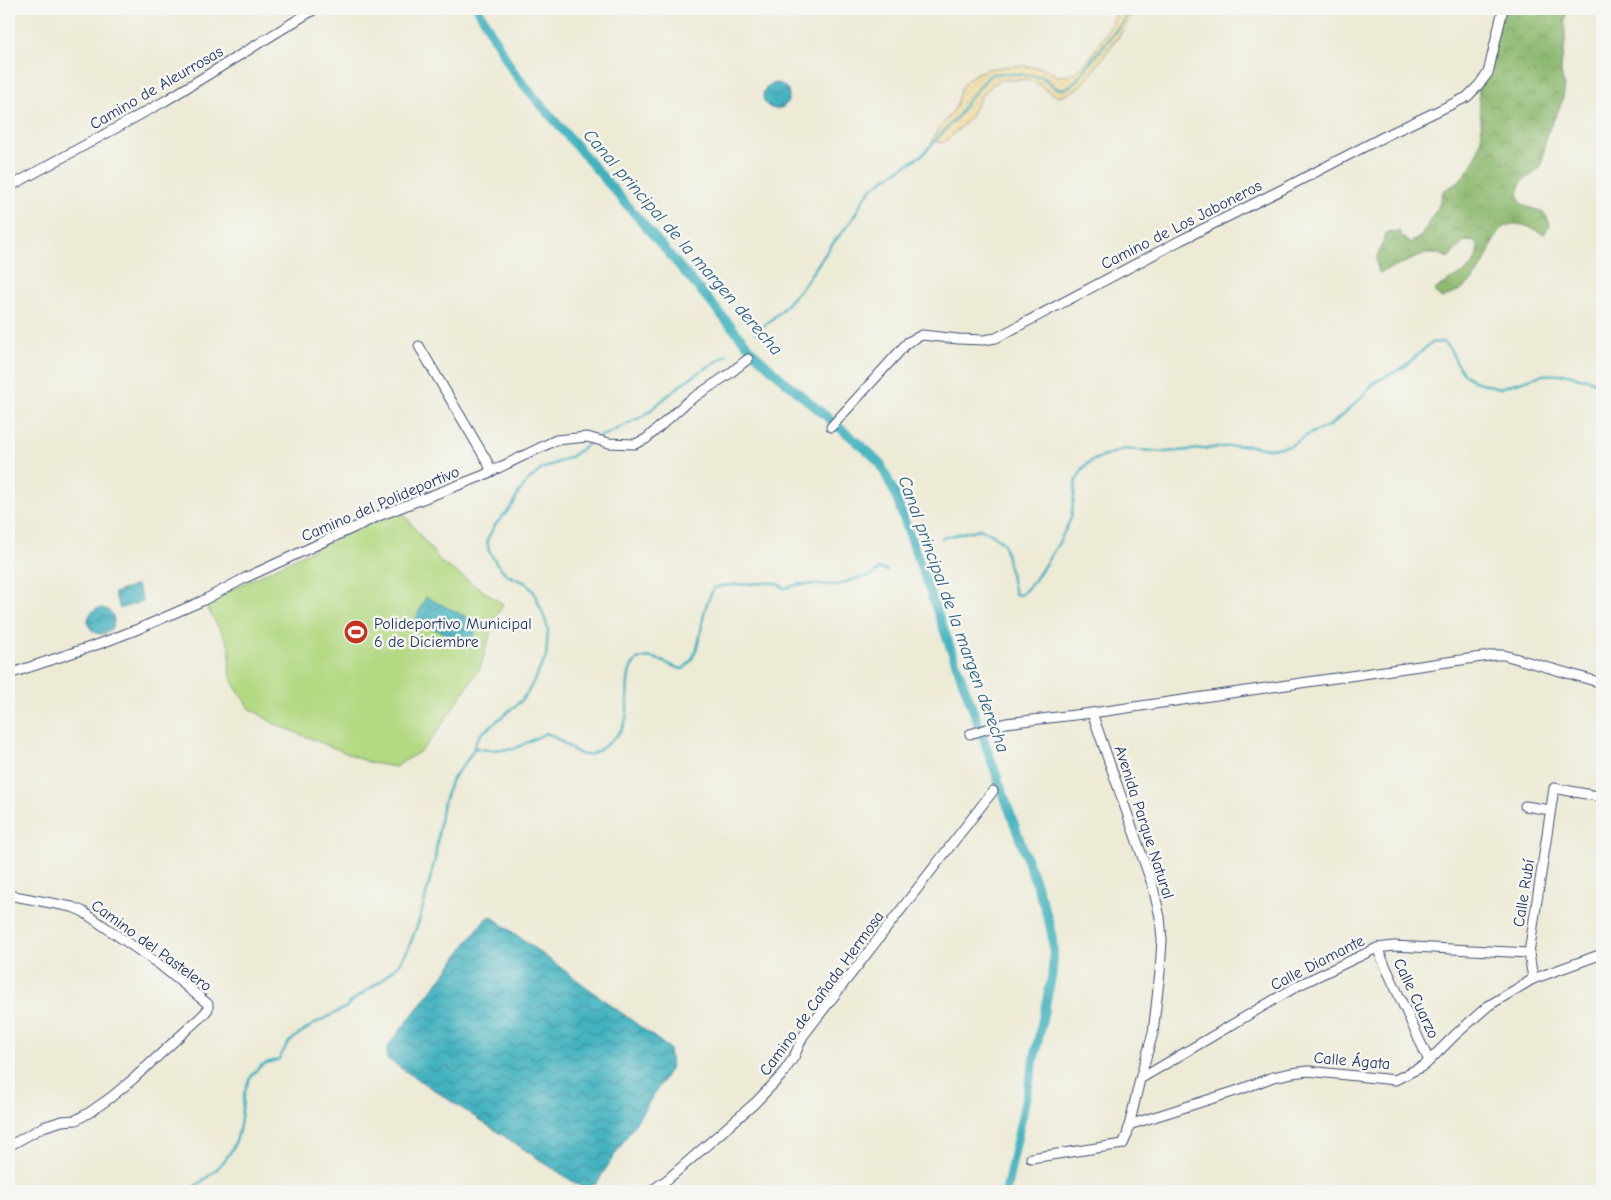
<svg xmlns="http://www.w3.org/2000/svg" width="1611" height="1200" font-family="'Comic Neue',sans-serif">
  <defs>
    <pattern id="forest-crowns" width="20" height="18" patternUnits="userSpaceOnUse" patternTransform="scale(1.25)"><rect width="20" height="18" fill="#8eb970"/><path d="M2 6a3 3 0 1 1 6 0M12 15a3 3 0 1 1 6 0" fill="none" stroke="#73975f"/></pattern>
    <pattern id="sand-dots" width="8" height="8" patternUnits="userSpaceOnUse" patternTransform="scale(1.25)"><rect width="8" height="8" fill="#eeda9e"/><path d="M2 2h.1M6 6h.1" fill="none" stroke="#ccbb8a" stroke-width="1.8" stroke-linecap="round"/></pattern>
    <pattern id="water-waves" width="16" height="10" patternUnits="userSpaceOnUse" patternTransform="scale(1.25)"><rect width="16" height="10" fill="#43b2bf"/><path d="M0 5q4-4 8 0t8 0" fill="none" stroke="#37919e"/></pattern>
  </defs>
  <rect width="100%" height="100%" fill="#f6f6f2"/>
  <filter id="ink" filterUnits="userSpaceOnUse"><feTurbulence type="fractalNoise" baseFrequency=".02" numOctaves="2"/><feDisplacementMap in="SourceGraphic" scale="10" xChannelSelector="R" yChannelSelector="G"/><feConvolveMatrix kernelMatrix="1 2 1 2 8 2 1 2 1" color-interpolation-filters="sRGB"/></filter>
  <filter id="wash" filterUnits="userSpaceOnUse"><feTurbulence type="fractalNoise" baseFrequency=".0096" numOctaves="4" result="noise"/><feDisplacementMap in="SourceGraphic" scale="20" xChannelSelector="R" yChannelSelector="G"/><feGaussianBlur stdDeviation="1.12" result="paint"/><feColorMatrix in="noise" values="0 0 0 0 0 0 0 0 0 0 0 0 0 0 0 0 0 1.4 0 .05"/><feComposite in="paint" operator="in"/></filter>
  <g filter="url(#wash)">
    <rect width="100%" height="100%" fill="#edead5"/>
    <path fill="url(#forest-crowns)" stroke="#547467" d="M 1503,9 L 1568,9 C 1562,24 1566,29 1565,43 C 1564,52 1561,60 1561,69 C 1561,76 1565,84 1564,92 C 1563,106 1550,123 1546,138 C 1544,147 1544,161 1539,168 C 1534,176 1520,178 1519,189 C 1516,213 1537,204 1546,216 C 1548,218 1549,223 1550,226 L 1544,234 C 1535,230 1525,224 1515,224 C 1497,223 1491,249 1485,261 C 1482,267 1478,273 1474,278 C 1465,289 1454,293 1441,299 L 1434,291 C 1451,274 1482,274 1477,242 L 1464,241 L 1448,258 L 1439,254 L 1425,254 L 1379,273 L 1376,259 L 1387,232 L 1399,231 L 1404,239 L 1410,243 L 1421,236 L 1440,203 L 1443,191 L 1460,181 L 1470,167 L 1478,152 L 1482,133 L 1478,86 L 1488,73 Z"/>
    <path fill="url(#sand-dots)" stroke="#84847e" d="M 1118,9 L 1136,9 L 1119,36 L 1085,82 L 1076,89 L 1064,96 L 1057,96 L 1052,94 L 1035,82 L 1026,80 L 1001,80 L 995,83 L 982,95 L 970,118 L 947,141 L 941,143 L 932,141 C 937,128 949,118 956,106 C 958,102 957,98 959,94 C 961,87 966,80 972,76 C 987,65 1023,64 1041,68 C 1047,69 1052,72 1058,76 C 1064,76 1072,75 1077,71 C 1094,57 1109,29 1118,9 Z"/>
    <polygon fill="#b3d982" stroke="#678470" points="402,512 442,563 503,604 494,621 480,668 434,736 422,750 395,767 371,763 275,724 249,708 232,682 229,668 230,649 228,643 204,603 355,529"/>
    <g fill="url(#water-waves)" stroke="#2f708e">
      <circle cx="776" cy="96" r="13"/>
      <polygon points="137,585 143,601 120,609 114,593"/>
      <polygon points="426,597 479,623 469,645 415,620"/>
      <circle cx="101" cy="621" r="13"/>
      <polygon points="491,916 669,1048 671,1068 596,1184 584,1189 387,1059 387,1047 442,977 484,920"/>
    </g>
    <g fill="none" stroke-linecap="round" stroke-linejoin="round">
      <g stroke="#43b2bf" stroke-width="2.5">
        <path d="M 756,333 L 780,312 L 803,286 L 830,247 L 852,220 L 864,198 L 874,186 L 922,155 L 959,115 L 966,103 L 989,76 C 1000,70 1028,76 1042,77 C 1049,80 1052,89 1061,89 C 1064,89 1069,87 1071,85 C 1079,79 1085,69 1091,61 C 1105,44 1120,28 1131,9"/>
        <polyline points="598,437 607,434 645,415 684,382 727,355"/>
        <path d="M 942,538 L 980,529 C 989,532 998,537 1004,544 L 1015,594 L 1021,595 L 1035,580 L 1060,541 L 1071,518 L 1076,481 L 1083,468 L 1091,461 L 1124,449 L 1166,452 L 1246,445 L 1269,449 L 1290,446 L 1309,434 L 1331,425 L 1358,401 L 1375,382 L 1404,367 L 1431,343 L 1443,342 L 1450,349 L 1458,366 L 1465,375 L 1474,381 L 1488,385 L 1500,388 L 1542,375 L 1565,374 L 1572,375 L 1579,378 L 1588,379 L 1602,385"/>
        <path d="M 474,748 L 489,750 L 514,749 L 546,733 C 559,737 572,753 585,755 C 591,756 597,751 602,748 C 612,741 623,732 626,719 C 630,703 621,661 643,658 C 660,655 669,668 683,669 C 699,657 700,633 704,614 C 705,606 710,596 714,588 L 721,586 L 763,583 L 775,583 L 785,588 L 800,584 L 838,585 L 854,579 L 873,575 L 879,569 L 887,570"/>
        <path d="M 187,1191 C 206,1180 226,1164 235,1143 C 247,1118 235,1085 262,1065 C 268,1061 274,1062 279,1059 L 288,1043 L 299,1034 L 314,1024 L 345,1008 L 352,1001 L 383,979 L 398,965 L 408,949 L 419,921 L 425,900 L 435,859 L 442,807 L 452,779 L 468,759 L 474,748 L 476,741 L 482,733 L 520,702 L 528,692 L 546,657 L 548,630 L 545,619 L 534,592 L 526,583 L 507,575 L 497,564 L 489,551 L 487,540 L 495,525 L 513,505 L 519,492 L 530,479 L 542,469 L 572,456 L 592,441"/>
      </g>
      <path stroke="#43b2bf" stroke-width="9" d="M 478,9 L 513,71 L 524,85 L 754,353 L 783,380 L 870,453 L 881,465 L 894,492 L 1045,909 C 1053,933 1055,949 1052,975 L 1006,1191"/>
    </g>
  </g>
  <g filter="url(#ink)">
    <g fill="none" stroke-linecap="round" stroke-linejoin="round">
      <defs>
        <g id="street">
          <polyline points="9,187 165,101 315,9"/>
          <polyline points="419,346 488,463 491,472"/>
          <polyline points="831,427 908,342 922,335 958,339 984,340 996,338 1181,240 1283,189 1385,136 1467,97 1478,86 1488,73 1503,9"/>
          <polyline points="9,674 102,643 138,629 202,601 245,578 381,515 482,476 556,440 587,437 609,443 635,444 646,439 687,402 729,374 748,359"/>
          <polyline points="970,734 1006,723 1092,713 1496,655 1504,655 1602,683"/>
          <polyline points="1525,806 1550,810"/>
          <polyline points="9,895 72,907 82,911 160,965 208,1004 208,1009 204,1014 132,1080 110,1098 90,1112 76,1120 62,1121 43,1127 9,1146"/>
          <polyline points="1377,948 1429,1061"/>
          <polyline points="1533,979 1529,953 1554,788 1602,797"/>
          <polyline points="1140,1079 1299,985 1377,948 1394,946 1529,953"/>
          <polyline points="1129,1125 1239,1090 1273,1077 1292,1073 1308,1071 1395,1080 1425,1065 1455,1035 1488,1006 1533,979 1602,954"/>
          <polyline points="1031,1158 1123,1144 1127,1135 1140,1079 1153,1033 1160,972 1162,940 1160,917 1153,887 1092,713"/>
          <polyline points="651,1191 668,1179 755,1103 781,1076 794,1057 803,1036 993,791"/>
        </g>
      </defs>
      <use href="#street" stroke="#3a4b70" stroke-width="11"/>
      <use href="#street" stroke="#fff" stroke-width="9"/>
    </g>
  </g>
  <defs>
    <symbol id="stadium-disc" viewBox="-11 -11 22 22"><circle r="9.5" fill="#c8321e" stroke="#f6f6f2"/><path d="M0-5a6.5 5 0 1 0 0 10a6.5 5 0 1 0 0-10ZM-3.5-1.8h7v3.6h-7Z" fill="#fff"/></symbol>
  </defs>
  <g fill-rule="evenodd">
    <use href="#stadium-disc" x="342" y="618" width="28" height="28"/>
  </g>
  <g text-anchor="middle" stroke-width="5" stroke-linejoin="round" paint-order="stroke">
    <g font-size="16" fill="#1b2f5e" stroke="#f6f6f2">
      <text transform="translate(156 87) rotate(-30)" y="6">Camino de Aleurrosas</text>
      <text transform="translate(1181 224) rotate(-27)" y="6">Camino de Los Jaboneros</text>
      <text transform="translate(380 503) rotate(-23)" y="6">Camino del Polideportivo</text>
      <text transform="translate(1145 822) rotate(72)" y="6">Avenida Parque Natural</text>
      <text transform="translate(1523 893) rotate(-81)" y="6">Calle Rubí</text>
      <text transform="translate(152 945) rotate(36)" y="6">Camino del Pastelero</text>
      <text transform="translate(1317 962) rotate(-27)" y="6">Calle Diamante</text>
      <text transform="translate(821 993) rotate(-54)" y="6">Camino de Cañada Hermosa</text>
      <text transform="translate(1417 998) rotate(65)" y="6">Calle Cuarzo</text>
      <text transform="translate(1352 1060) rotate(5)" y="6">Calle Ágata</text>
    </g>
    <g font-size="16" fill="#1b2f5e" stroke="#f6f6f2" text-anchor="start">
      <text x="374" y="629">Polideportivo Municipal<tspan x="374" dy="18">6 de Diciembre</tspan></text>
    </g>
    <g font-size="18" font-style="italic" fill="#295d80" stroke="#f6f6f2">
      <text transform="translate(683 242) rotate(49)" y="6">Canal principal de la margen derecha</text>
      <text transform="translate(954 614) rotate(70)" y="6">Canal principal de la margen derecha</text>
    </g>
  </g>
  <rect width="1611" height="1200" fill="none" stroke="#f6f6f2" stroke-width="30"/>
</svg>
